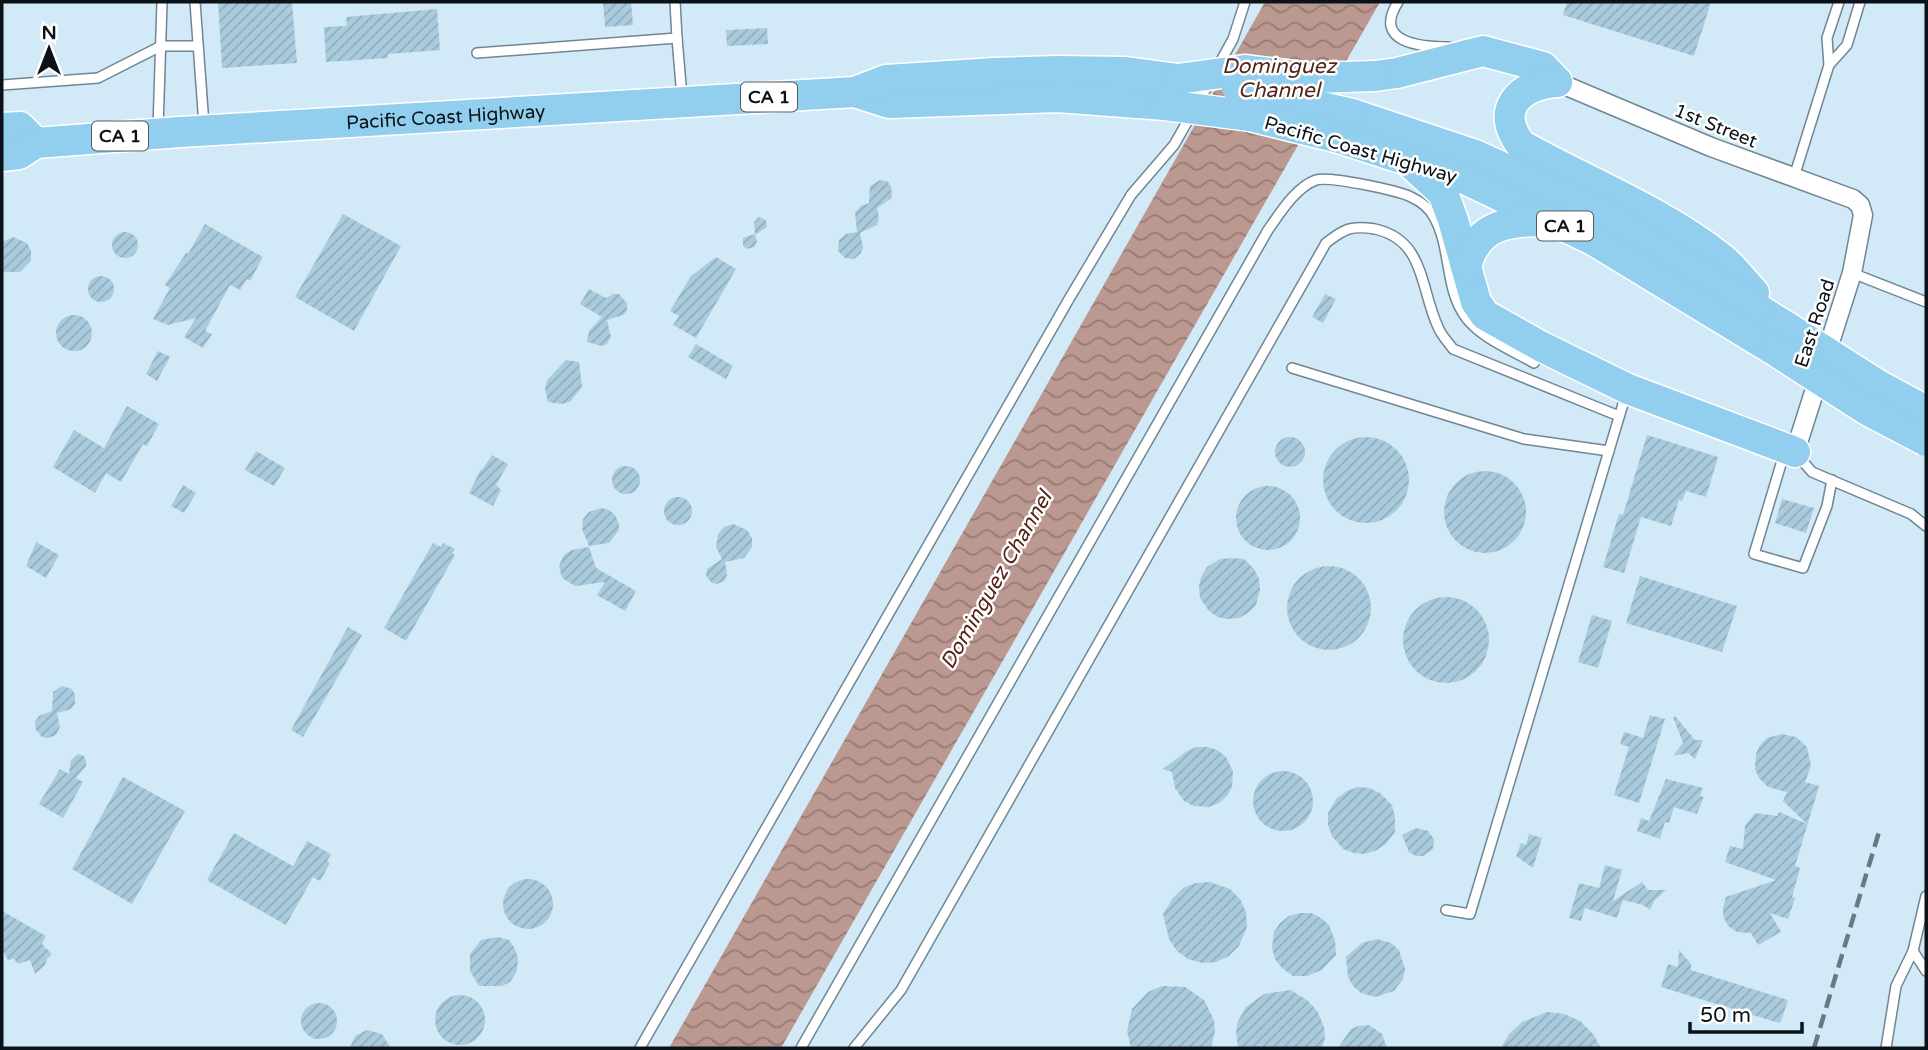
<svg xmlns="http://www.w3.org/2000/svg" width="1928" height="1050" font-family="'Varela Round',sans-serif">
  <defs>
    <pattern id="water-waves" width="16" height="10" patternUnits="userSpaceOnUse" patternTransform="scale(1.75)"><rect width="16" height="10" fill="#bb9890"/><path d="M0 5q4-4 8 0t8 0" fill="none" stroke="#967b75"/></pattern>
    <pattern id="building-hatch" width="6" height="6" patternUnits="userSpaceOnUse" patternTransform="scale(1.75)"><rect width="6" height="6" fill="#aacbdd"/><path d="M-1 1l2-2M0 6l6-6M5 7l2-2" fill="none" stroke="#91adbd"/></pattern>
  </defs>
  <rect width="100%" height="100%" fill="#d2eaf7"/>
  <polygon fill="url(#water-waves)" points="1265,2 1380,2 781,1048 669,1048"/>
  <g fill="url(#building-hatch)">
    <polygon points="218,2 292,2 297,63 222,68"/>
    <polygon points="603,2 631,2 633,25 605,27"/>
    <polygon points="1567,2 1711,2 1694,56 1563,15"/>
    <polygon points="437,9 440,50 388,54 388,58 326,62 324,27 347,26 346,17"/>
    <polygon points="767,28 768,44 727,46 726,30"/>
    <polygon points="880,180 887,181 891,186 892,198 877,208 879,219 877,225 860,233 863,247 861,253 854,259 845,258 838,251 839,240 846,234 857,232 855,212 861,206 869,203 870,186"/>
    <polygon points="343,214 401,246 354,331 295,297"/>
    <polygon points="759,217 766,220 767,227 755,235 757,242 754,247 746,249 743,245 743,238 755,234 754,222"/>
    <polygon points="205,224 263,257 250,281 247,279 240,290 230,285 205,331 212,334 203,348 184,337 196,318 168,325 153,319 170,288 165,285 186,253 188,254"/>
    <circle cx="125" cy="245" r="13"/>
    <polygon points="13,237 27,243 31,251 31,261 20,272 2,272 2,242"/>
    <polygon points="716,257 736,269 696,338 673,325 679,316 670,311 691,276"/>
    <circle cx="101" cy="289" r="13"/>
    <polygon points="589,289 606,298 613,294 619,294 627,303 627,311 623,315 607,320 611,337 607,344 602,346 587,342 589,331 602,317 580,304"/>
    <polygon points="1325,294 1336,299 1323,323 1312,317"/>
    <circle cx="74" cy="333" r="18"/>
    <polygon points="696,344 733,366 726,379 688,357"/>
    <polygon points="158,351 170,357 157,381 146,374"/>
    <polygon points="566,360 579,362 582,387 570,402 561,404 548,402 545,389 547,380"/>
    <polygon points="127,406 159,424 147,446 143,444 121,482 106,473 95,493 53,467 74,430 104,448"/>
    <polygon points="1647,435 1718,457 1706,497 1686,491 1682,501 1679,500 1671,526 1641,517 1624,573 1603,567 1619,514 1623,515"/>
    <circle cx="1366" cy="480" r="43"/>
    <circle cx="1290" cy="452" r="15"/>
    <polygon points="256,451 285,468 274,486 245,470"/>
    <polygon points="492,455 508,464 496,485 501,490 493,506 469,493 481,469 482,470"/>
    <circle cx="626" cy="480" r="14"/>
    <circle cx="1485" cy="512" r="41"/>
    <polygon points="183,485 196,493 184,513 171,506"/>
    <circle cx="1268" cy="518" r="32"/>
    <circle cx="678" cy="511" r="14"/>
    <polygon points="1782,499 1814,508 1806,533 1775,523"/>
    <polygon points="601,508 609,510 615,515 619,524 619,530 609,543 589,546 582,529 583,519 589,512"/>
    <polygon points="733,524 747,530 752,538 752,547 744,558 725,562 727,575 724,581 717,584 712,583 706,576 707,569 722,559 716,547 718,534 724,527"/>
    <polygon points="36,542 59,555 46,578 26,566"/>
    <polygon points="433,543 441,547 443,543 455,549 452,554 455,555 406,641 384,628"/>
    <polygon points="589,547 596,568 636,591 625,611 597,595 605,582 575,586 562,578 559,566 564,555 572,550"/>
    <polygon points="1231,558 1244,559 1254,569 1259,579 1260,590 1256,605 1248,613 1239,618 1228,619 1218,617 1209,611 1200,598 1199,587 1201,577 1207,567 1220,559"/>
    <circle cx="1329" cy="608" r="42"/>
    <polygon points="1640,576 1737,606 1722,652 1626,623"/>
    <circle cx="1446" cy="640" r="43"/>
    <polygon points="1592,615 1612,621 1598,668 1578,662"/>
    <polygon points="348,627 362,635 303,737 291,730"/>
    <polygon points="62,686 72,689 75,695 75,704 71,709 57,713 60,727 56,735 48,738 42,737 36,730 35,722 39,716 52,711 53,692"/>
    <polygon points="1650,715 1665,719 1639,803 1614,795 1629,747 1620,744 1624,732 1643,738"/>
    <polygon points="1675,716 1695,740 1703,740 1695,759 1688,753 1673,756 1683,743 1673,717"/>
    <polygon points="1782,734 1796,737 1807,747 1811,766 1805,782 1819,786 1795,866 1800,868 1792,897 1795,898 1788,919 1770,913 1781,932 1758,945 1751,933 1737,932 1728,926 1723,916 1723,908 1726,897 1776,880 1725,862 1730,846 1743,849 1745,826 1755,813 1777,816 1779,812 1807,824 1783,801 1787,792 1768,787 1759,778 1755,769 1756,754 1760,745 1767,738"/>
    <polygon points="1197,747 1208,747 1217,750 1226,757 1233,771 1232,787 1227,796 1219,803 1209,807 1194,806 1184,801 1175,788 1172,772 1163,769 1187,751"/>
    <polygon points="78,754 84,756 86,761 86,766 76,778 83,782 63,818 39,804 60,769 69,774 71,760"/>
    <circle cx="1283" cy="801" r="30"/>
    <polygon points="123,777 185,811 132,904 72,869"/>
    <polygon points="1666,779 1703,788 1700,796 1704,797 1697,814 1674,807 1669,823 1665,822 1660,839 1637,831 1641,818 1649,821"/>
    <polygon points="1358,787 1369,788 1380,793 1392,805 1395,817 1395,832 1386,844 1377,850 1365,854 1354,853 1343,849 1332,836 1328,825 1328,813 1337,798 1347,791"/>
    <polygon points="1416,828 1428,831 1434,839 1433,849 1423,856 1416,856 1409,852 1402,835"/>
    <polygon points="234,833 293,866 307,841 331,854 327,861 330,863 320,881 313,877 286,925 207,880"/>
    <polygon points="1529,834 1542,838 1533,868 1516,856 1521,843 1526,845"/>
    <polygon points="1605,865 1622,870 1613,901 1642,882 1648,890 1666,890 1654,901 1650,910 1643,905 1623,900 1617,918 1585,908 1581,921 1569,918 1579,883 1599,888"/>
    <circle cx="528" cy="904" r="25"/>
    <polygon points="1210,882 1230,889 1240,899 1246,912 1247,927 1239,946 1229,956 1216,962 1202,963 1188,959 1177,951 1169,939 1163,914 1173,898 1183,888 1196,883"/>
    <polygon points="2,911 46,936 42,944 52,954 47,959 45,965 35,974 30,960 18,964 14,959 8,960 2,950"/>
    <polygon points="1300,913 1311,913 1321,918 1329,925 1335,941 1336,955 1322,970 1307,976 1293,976 1282,968 1275,959 1272,948 1274,932 1280,923 1289,916"/>
    <polygon points="498,937 509,940 515,949 518,958 517,971 510,982 502,986 479,986 470,971 470,954 481,940"/>
    <polygon points="1377,939 1391,943 1399,950 1405,969 1403,979 1394,991 1375,997 1361,993 1353,986 1348,977 1346,957 1362,943"/>
    <polygon points="1679,950 1691,964 1691,970 1788,1000 1781,1021 1779,1023 1661,987 1668,964 1678,967"/>
    <polygon points="1162,986 1185,987 1204,1000 1214,1020 1215,1031 1211,1048 1131,1048 1127,1031 1132,1009 1148,992"/>
    <polygon points="1291,990 1308,1001 1318,1012 1324,1027 1325,1038 1322,1048 1238,1048 1236,1032 1238,1021 1246,1007 1264,994"/>
    <circle cx="460" cy="1020" r="25"/>
    <circle cx="319" cy="1021" r="18"/>
    <polygon points="1547,1012 1564,1014 1580,1021 1593,1034 1601,1048 1501,1048 1509,1034 1522,1022"/>
    <polygon points="1369,1025 1382,1034 1387,1048 1338,1048 1351,1029 1358,1026"/>
    <polygon points="367,1030 382,1034 391,1048 350,1048 355,1036"/>
  </g>
  <g fill="none" stroke-linecap="round" stroke-linejoin="round">
    <defs>
      <g id="service">
        <polyline points="195,2 204,125"/>
        <polyline points="675,2 677,38"/>
        <path d="M 1398,2 C 1372,43 1421,47 1449,47"/>
        <polyline points="477,53 677,38 682,97"/>
        <polyline points="1829,65 1847,45 1860,2"/>
        <polyline points="1217,68 1233,39 1245,2"/>
        <polyline points="2,85 98,78 161,46 198,46"/>
        <polyline points="158,129 162,2"/>
        <polyline points="1794,177 1829,65 1827,38 1839,2"/>
        <polyline points="1852,273 1926,302"/>
        <polyline points="1292,368 1524,439 1609,451"/>
        <polyline points="1784,454 1754,554 1803,568 1827,506 1832,480"/>
        <polyline points="1798,456 1812,472 1911,514 1926,526"/>
        <polyline points="1446,910 1470,914 1626,394"/>
        <polyline points="1913,951 1926,971"/>
        <polyline points="640,1048 1069,299 1131,195 1174,145 1211,80"/>
        <path d="M 801,1048 L 1268,230 C 1280,213 1296,187 1316,180 C 1329,176 1397,190 1411,197 C 1420,201 1429,208 1434,217 C 1452,249 1444,290 1467,319 C 1483,339 1512,350 1534,363 L 1540,351"/>
        <path d="M 854,1048 L 901,990 L 1326,243 C 1344,229 1351,225 1375,229 C 1425,240 1420,288 1438,327 C 1441,335 1448,342 1453,349 L 1619,416"/>
        <polyline points="1886,1048 1896,986 1913,951 1926,896"/>
      </g>
      <polyline id="minor" points="1557,82 1711,147 1853,199 1860,205 1863,215 1852,273 1795,452"/>
      <g id="trunk">
        <polyline points="1375,76 1397,73 1483,51 1543,67 1557,82"/>
        <path d="M 1557,82 C 1519,84 1494,110 1521,145 C 1587,182 1660,210 1720,257 C 1733,267 1743,281 1754,293"/>
        <polyline points="855,92 889,103 1057,97 1165,105"/>
        <polyline points="1352,114 1475,155 1606,215 1782,324"/>
        <polyline points="2,128 20,127 36,143"/>
        <polyline points="1339,138 1465,179 1593,240 1774,350"/>
        <path id="s1" d="M 2,156 L 19,154 L 36,143 L 180,132 L 855,92 L 886,80 L 995,73 L 1058,71 L 1126,72 L 1178,79"/>
        <polyline points="1408,161 1443,193 1453,220 1476,302 1485,315 1542,347 1628,389 1795,452"/>
        <path d="M 1466,267 C 1477,222 1511,221 1551,221"/>
      </g>
    </defs>
    <use href="#service" stroke="#708692" stroke-width="12"/>
    <use href="#minor" stroke="#708692" stroke-width="21"/>
    <use href="#trunk" stroke="#fff" stroke-width="33"/>
    <use href="#service" stroke="#fff" stroke-width="9"/>
    <use href="#minor" stroke="#fff" stroke-width="18"/>
    <use href="#trunk" stroke="#92ceee" stroke-width="30"/>
    <polyline stroke="#697881" stroke-width="4.5" stroke-dasharray="14 7" stroke-linecap="butt" points="1814,1048 1879,832"/>
    <defs>
      <g id="trunk-bridge">
        <polyline points="1178,79 1244,70 1312,78 1375,76"/>
        <polyline points="1237,88 1352,114"/>
        <polyline points="1165,105 1250,116 1339,138"/>
        <polyline points="1782,324 1878,385 1926,411"/>
        <polyline points="1774,350 1867,410 1926,441"/>
      </g>
    </defs>
    <use href="#trunk-bridge" stroke="#fff" stroke-width="33" stroke-linecap="butt"/>
    <use href="#trunk-bridge" stroke="#92ceee" stroke-width="30"/>
  </g>
  <g text-anchor="middle" stroke-width="5" stroke-linejoin="round" paint-order="stroke">
    <g fill="#fff" stroke="#545a5d" stroke-width="2">
      <rect x="741" y="82.5" width="56" height="29" rx="5"/>
      <rect x="92" y="121.5" width="56" height="29" rx="5"/>
      <rect x="1537" y="211.5" width="56" height="29" rx="5"/>
    </g>
    <g font-size="18" font-weight="bold" fill="#0b1318">
      <text x="769" y="103">CA 1</text>
      <text x="120" y="142">CA 1</text>
      <text x="1565" y="232">CA 1</text>
    </g>
    <g font-size="19" fill="#0b1318" stroke="#fff">
      <text dy="7" stroke="none"><textPath href="#s1" startOffset="448">Pacific Coast Highway</textPath></text>
      <text transform="translate(1716 125) rotate(22)" y="7">1st Street</text>
      <text transform="translate(1361 149) rotate(16)" y="7">Pacific Coast Highway</text>
      <text transform="translate(1814 323) rotate(-72)" y="7">East Road</text>
    </g>
    <g font-size="21" font-style="italic" fill="#53241a" stroke="#fff">
      <text x="1279" y="73">Dominguez<tspan x="1279" dy="24">Channel</tspan></text>
      <text transform="translate(996 580) rotate(-60)" y="7">Dominguez Channel</text>
    </g>
  </g>
  <rect width="1928" height="1050" fill="none" stroke="#0b1318" stroke-width="7"/>
  <g transform="translate(49 49)" stroke="#ffffff" stroke-width="5" paint-order="stroke">
  <path d="M0-5L12 26L0 18L-12 26Z" fill="#0b1318"/>
  <text y="-10" font-size="19" font-weight="bold" text-anchor="middle" fill="#0b1318">N</text>
  </g>
  <path d="M1690 1022v10h112v-10" fill="none" stroke="#0b1318" stroke-width="3.5"/>
  <text x="1700" y="1022" font-size="21" fill="#0b1318" stroke="#ffffff" stroke-width="5" paint-order="stroke">50 m</text>
</svg>
